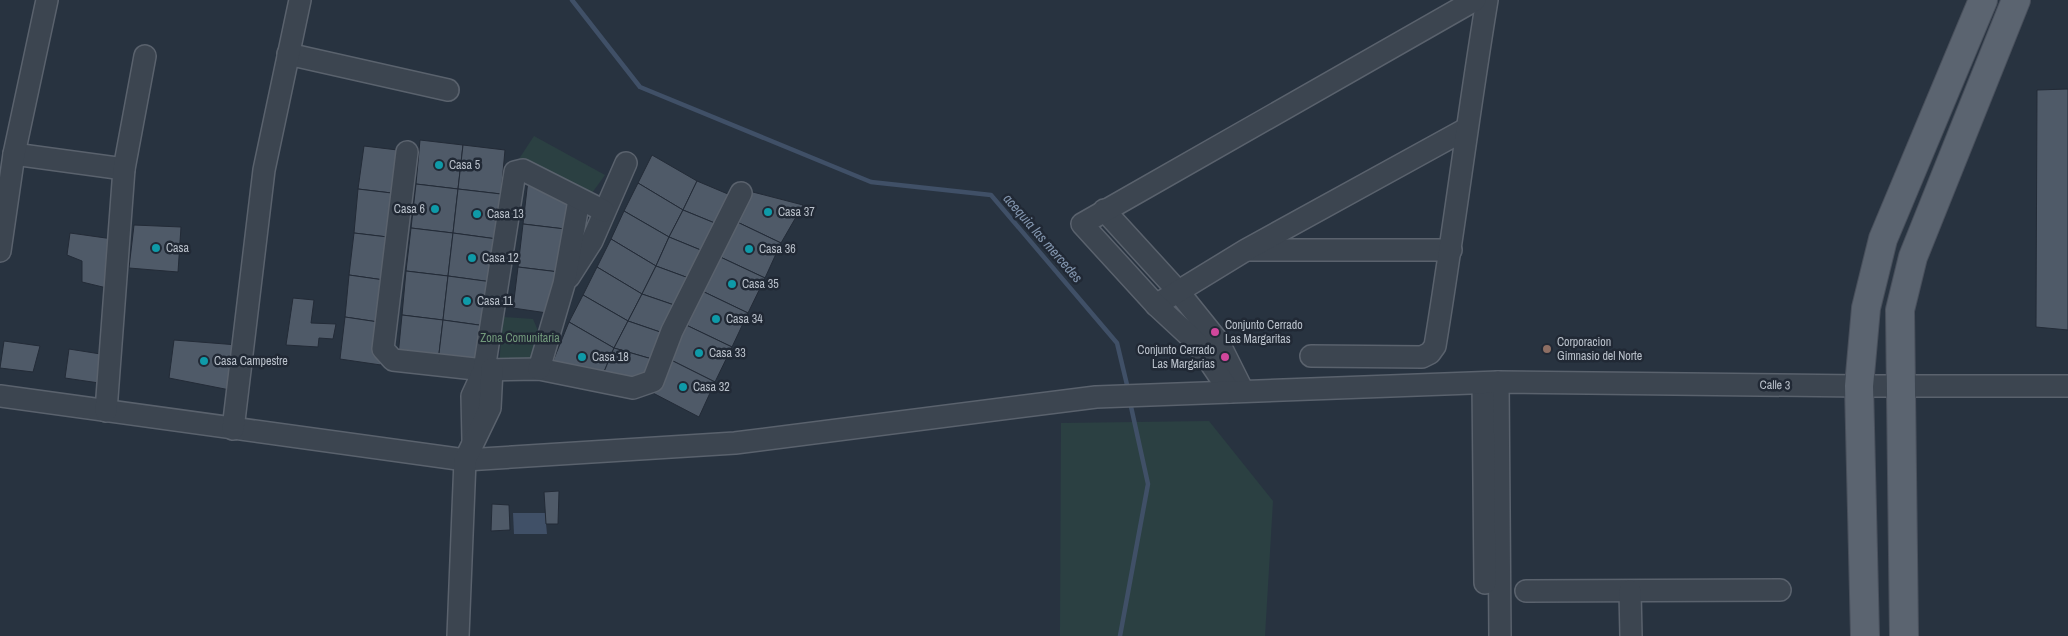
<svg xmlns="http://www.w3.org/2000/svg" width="2068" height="636" font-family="'Archivo Narrow',sans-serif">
  <rect width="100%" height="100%" fill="#283340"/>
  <g fill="#2b4042">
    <polygon points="534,136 605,175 584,204 517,162"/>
    <polygon points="503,317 533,319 544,345 533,352 537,364 499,366"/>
    <polygon points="1209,421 1273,501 1265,636 1060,636 1061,423"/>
  </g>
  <polygon fill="#405067" points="513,513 545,513 547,534 514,534"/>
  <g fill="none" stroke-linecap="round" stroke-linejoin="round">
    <g stroke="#405067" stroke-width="4.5">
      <polyline points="572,0 640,87 871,182 991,195 1117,343 1128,389"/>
      <polyline points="1120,636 1148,484 1130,402"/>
    </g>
  </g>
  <g fill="#4f5a68" stroke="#232b37">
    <polygon points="2068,89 2068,330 2036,327 2037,90"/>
    <polygon points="420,140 463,145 458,189 416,184"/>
    <polygon points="463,145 505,150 501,194 458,189"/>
    <polygon points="364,146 406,151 400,194 358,189"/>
    <polygon points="652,155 697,181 683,210 638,183"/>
    <polygon points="528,180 573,198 565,229 523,224"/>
    <polygon points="697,181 735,197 722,226 683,210"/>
    <polygon points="638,183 683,210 669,237 624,211"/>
    <polygon points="416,184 458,189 453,233 411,228"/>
    <polygon points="358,189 400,194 396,238 354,233"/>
    <polygon points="458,189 501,194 497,239 453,233"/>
    <polygon points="749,191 803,205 781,243 733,220"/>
    <polygon points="683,210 722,226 708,253 669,237"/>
    <polygon points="624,211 669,237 656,266 611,239"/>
    <polygon points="733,220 781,243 765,278 716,255"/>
    <polygon points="523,224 565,229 559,272 518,267"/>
    <polygon points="134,225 181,227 178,272 129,268"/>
    <polygon points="411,228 453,233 448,276 406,271"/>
    <polygon points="70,233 113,239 111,289 82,282 82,261 67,255"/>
    <polygon points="354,233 396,238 391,281 349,275"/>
    <polygon points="453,233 497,239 492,282 448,276"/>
    <polygon points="669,237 708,253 694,280 656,266"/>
    <polygon points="611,239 656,266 642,294 597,267"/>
    <polygon points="716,255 765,278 748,313 700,290"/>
    <polygon points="656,266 694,280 680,307 642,294"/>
    <polygon points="518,267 559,272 554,314 513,308"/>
    <polygon points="597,267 642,294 628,321 583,295"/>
    <polygon points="406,271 448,276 443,320 402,315"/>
    <polygon points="349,275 391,281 385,323 345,317"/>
    <polygon points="448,276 492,282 486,326 443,320"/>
    <polygon points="700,290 748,313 732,347 684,324"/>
    <polygon points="642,294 680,307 666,334 628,321"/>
    <polygon points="583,295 628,321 614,348 569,322"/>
    <polygon points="293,298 314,300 311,323 336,324 333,339 319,338 318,347 286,345"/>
    <polygon points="402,315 443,320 438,362 398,356"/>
    <polygon points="345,317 385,323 381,365 340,359"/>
    <polygon points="443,320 486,326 480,368 438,362"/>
    <polygon points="628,321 666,334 652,359 614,348"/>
    <polygon points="569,322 614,348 601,379 551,366"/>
    <polygon points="684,324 732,347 715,382 667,358"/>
    <polygon points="174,340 238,345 235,391 169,378"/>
    <polygon points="4,341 40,346 33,372 0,368"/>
    <polygon points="614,348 652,359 642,383 601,379"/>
    <polygon points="69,349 107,355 106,384 65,378"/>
    <polygon points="667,358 715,382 699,417 651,392"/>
    <polygon points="559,491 558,524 546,524 544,492"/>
    <polygon points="492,504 509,505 510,530 491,531"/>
  </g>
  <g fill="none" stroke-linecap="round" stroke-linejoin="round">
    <defs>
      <g id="minor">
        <polyline points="288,54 448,90"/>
        <polyline points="407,152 383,349 393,360 484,370 539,369 633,388 653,381 672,331 741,193"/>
        <polyline points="14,154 124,169"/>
        <polyline points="1104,210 1177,290 1218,341 1243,391"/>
        <polyline points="1249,250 1451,250"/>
        <polyline points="0,251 14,154 47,0"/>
        <polyline points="569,277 592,241 626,163"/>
        <polyline points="1156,305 1246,250 1466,129"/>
        <path d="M 1311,356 L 1422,357 L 1430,353 L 1435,346 C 1454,231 1468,115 1487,0"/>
        <polyline points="539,369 564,284 579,200"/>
        <polyline points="1498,382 1500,636"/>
        <polyline points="1483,383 1485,583"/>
        <polyline points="1230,392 1197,343 1156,305 1082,224 1475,0"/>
        <polyline points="0,396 465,460 735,443 1096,397 1498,382 1859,386 2068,386"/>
        <polyline points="106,411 124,169 145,56"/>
        <polyline points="233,429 264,170 300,0"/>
        <polyline points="473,441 472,396 484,370 515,172 523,170 604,211"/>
        <polyline points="1526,591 1780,590"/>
        <polyline points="1630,591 1631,636"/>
        <polyline points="458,636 465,460 490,408 492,369"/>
      </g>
      <g id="major">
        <polyline points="1865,636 1859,386 1866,308 1883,239 1983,0"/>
        <polyline points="1904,636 1900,310 1913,257 2016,0"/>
      </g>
    </defs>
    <use href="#minor" stroke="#5a626d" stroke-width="24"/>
    <use href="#major" stroke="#49505c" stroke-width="30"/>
    <use href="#minor" stroke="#3c4550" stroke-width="21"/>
    <use href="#major" stroke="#5b6470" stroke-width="28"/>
  </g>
  <g fill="#0f9aa8" stroke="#212935" stroke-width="2">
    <circle cx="439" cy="165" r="5"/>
    <circle cx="435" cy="209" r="5"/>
    <circle cx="768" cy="212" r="5"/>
    <circle cx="477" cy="214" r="5"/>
    <circle cx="156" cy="248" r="5"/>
    <circle cx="749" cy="249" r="5"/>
    <circle cx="472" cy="258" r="5"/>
    <circle cx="732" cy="284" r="5"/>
    <circle cx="467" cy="301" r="5"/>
    <circle cx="716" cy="319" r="5"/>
    <circle cx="699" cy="353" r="5"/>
    <circle cx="582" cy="357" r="5"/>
    <circle cx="204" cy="361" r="5"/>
    <circle cx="683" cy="387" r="5"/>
  </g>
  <g fill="#d1479c" stroke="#212935" stroke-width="2">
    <circle cx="1215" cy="332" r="5"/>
    <circle cx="1225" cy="357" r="5"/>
  </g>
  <circle fill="#8d6e63" stroke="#212935" stroke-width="2" cx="1547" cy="349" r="5"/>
  <g text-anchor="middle" stroke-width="5" stroke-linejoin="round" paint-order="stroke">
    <g font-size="12" fill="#b9c0ca" stroke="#212935" text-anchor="start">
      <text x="449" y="169">Casa 5</text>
      <text x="425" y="213" text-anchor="end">Casa 6</text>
      <text x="778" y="216">Casa 37</text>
      <text x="487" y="218">Casa 13</text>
      <text x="166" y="252">Casa</text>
      <text x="759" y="253">Casa 36</text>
      <text x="482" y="262">Casa 12</text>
      <text x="742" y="288">Casa 35</text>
      <text x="477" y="305">Casa 11</text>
      <text x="726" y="323">Casa 34</text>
      <text x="1225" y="329">Conjunto Cerrado<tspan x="1225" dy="14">Las Margaritas</tspan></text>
      <text x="1557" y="346">Corporacion<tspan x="1557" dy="14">Gimnasio del Norte</tspan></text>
      <text x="1215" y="354" text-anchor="end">Conjunto Cerrado<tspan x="1215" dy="14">Las Margarias</tspan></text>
      <text x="709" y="357">Casa 33</text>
      <text x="592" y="361">Casa 18</text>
      <text x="214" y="365">Casa Campestre</text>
      <text x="693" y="391">Casa 32</text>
    </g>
    <g font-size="12" fill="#72997b" stroke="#212935">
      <text x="520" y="342">Zona Comunitaria</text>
    </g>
    <g font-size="12" fill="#b9c0ca" stroke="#212935">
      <text transform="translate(1775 385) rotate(1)" y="4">Calle 3</text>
    </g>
    <g font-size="14" font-style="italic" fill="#8396af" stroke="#212935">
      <text transform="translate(1043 238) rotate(49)" y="5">acequia las mercedes</text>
    </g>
  </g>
</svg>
